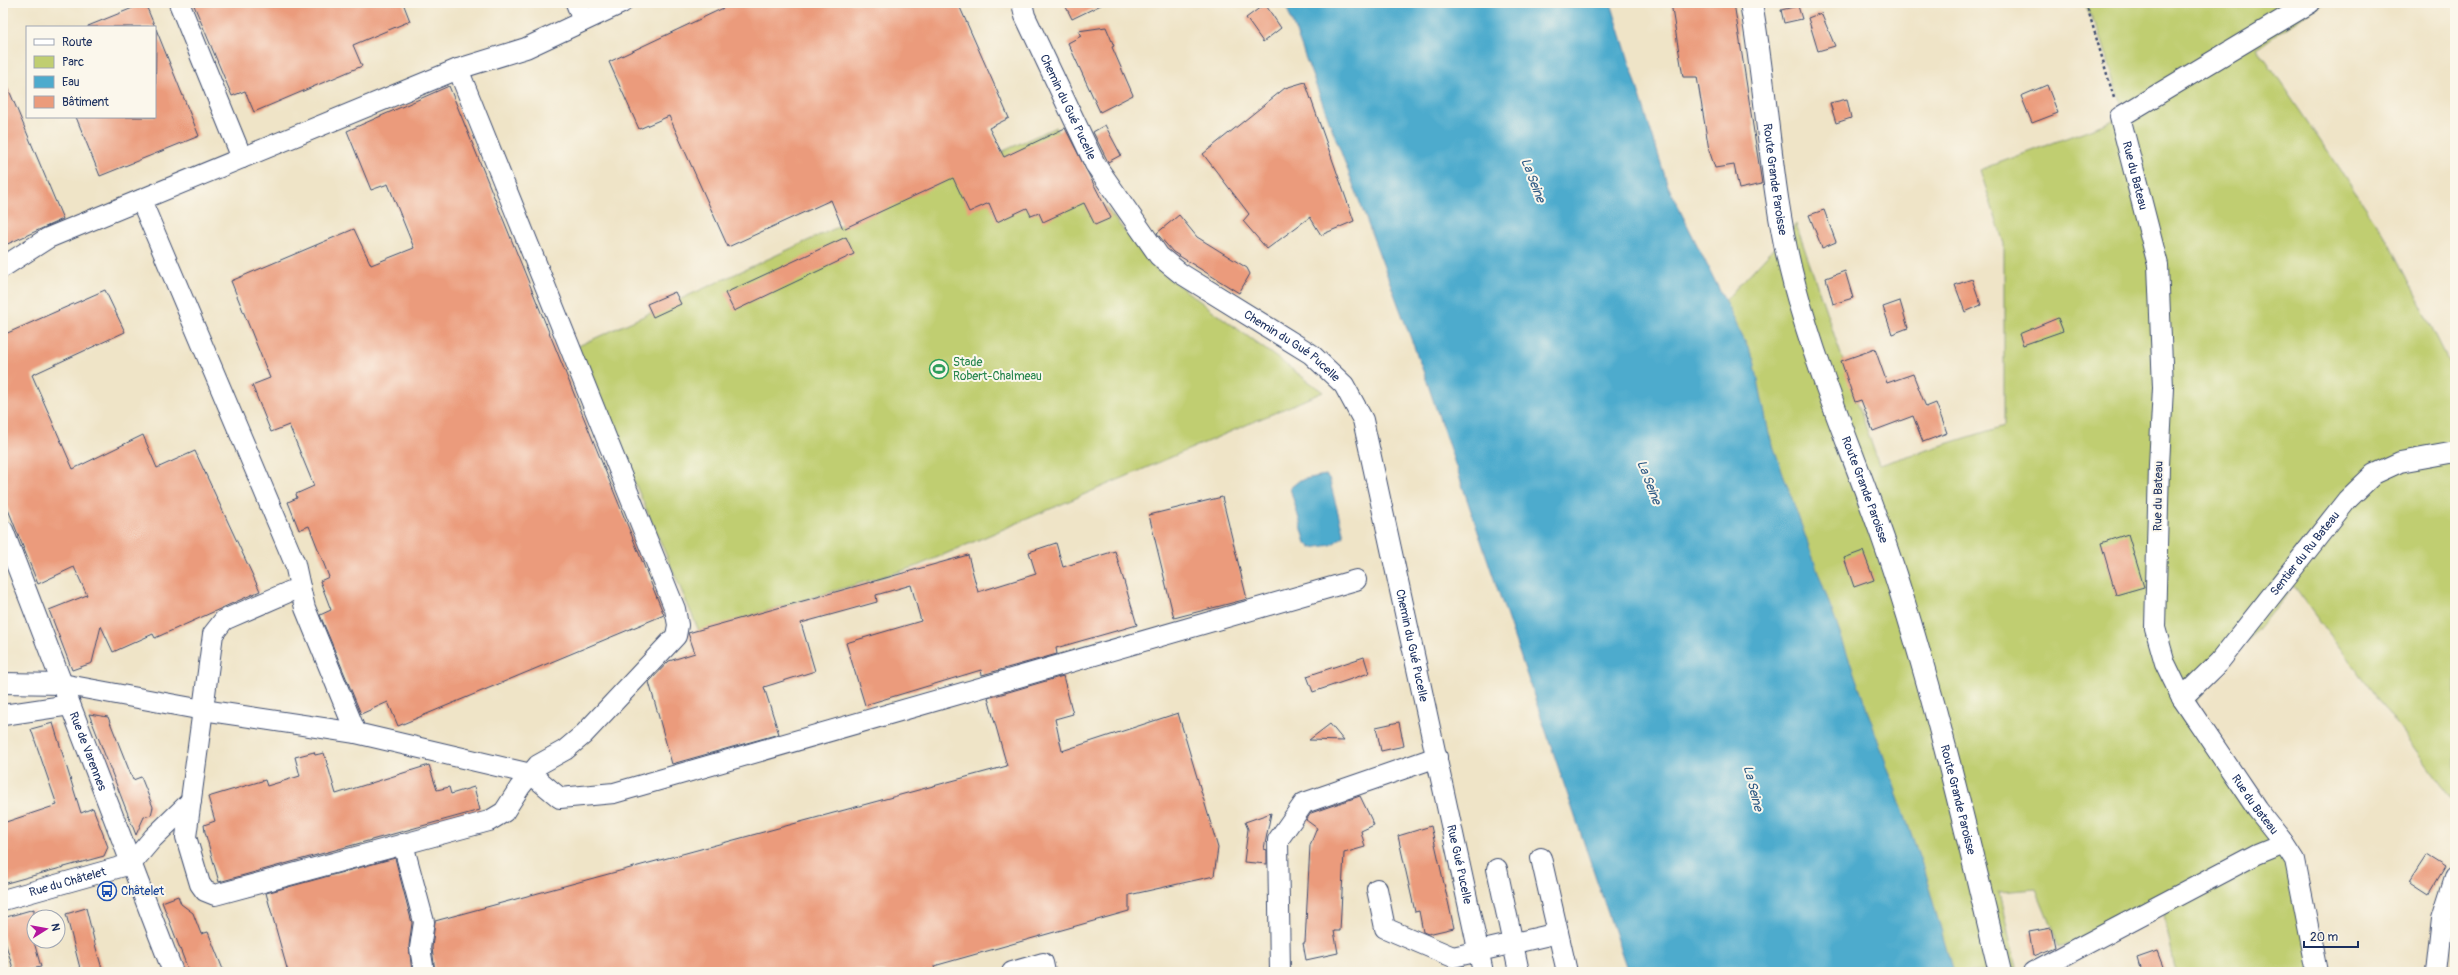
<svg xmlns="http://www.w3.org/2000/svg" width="2458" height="975" font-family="Pangolin,sans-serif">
  <rect width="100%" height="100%" fill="#fbf7ec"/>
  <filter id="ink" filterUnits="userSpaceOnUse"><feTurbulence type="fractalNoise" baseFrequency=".025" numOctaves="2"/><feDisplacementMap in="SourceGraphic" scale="8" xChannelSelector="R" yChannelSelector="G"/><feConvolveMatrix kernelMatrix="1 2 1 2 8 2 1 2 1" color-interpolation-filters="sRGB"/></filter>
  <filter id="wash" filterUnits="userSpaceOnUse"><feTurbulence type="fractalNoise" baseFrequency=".012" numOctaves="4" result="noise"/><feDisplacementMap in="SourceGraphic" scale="16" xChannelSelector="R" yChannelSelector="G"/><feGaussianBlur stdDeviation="0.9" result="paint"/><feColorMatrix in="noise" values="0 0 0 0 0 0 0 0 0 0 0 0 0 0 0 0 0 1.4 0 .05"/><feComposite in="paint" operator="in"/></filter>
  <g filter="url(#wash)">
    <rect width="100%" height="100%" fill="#efe4c7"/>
    <g fill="#c0ce71" stroke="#6e7e68">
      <polygon points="2084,3 2323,3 2257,48 2390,243 2455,374 2455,803 2294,586 2192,706 2287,841 2312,972 2176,972 2163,910 2060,948 2036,889 1999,892 2017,972 1946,972 1717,309 1796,224 1879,465 2004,426 2004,244 1980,170 2125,116 2099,31"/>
      <polygon points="1056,127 1083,178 1151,265 1323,392 915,567 699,631 576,347"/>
    </g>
    <g fill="#4eabcd" stroke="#346d96">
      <polygon points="1285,3 1611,3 1668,186 1754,360 1769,434 1923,867 1953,972 1628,972 1425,376"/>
      <polygon points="1325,475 1329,478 1344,536 1331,545 1311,548 1306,543 1290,488 1300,480"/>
    </g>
    <g id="blocks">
      <g fill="#eb9b7b">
        <polygon points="145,3 155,27 88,27 88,26"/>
        <polygon points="193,3 403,3 410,21 353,45 362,66 254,112 245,91 232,96"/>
        <polygon points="734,3 958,3 1009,118 989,128 1004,157 1065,128 1111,218 1095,225 1084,203 1043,222 1039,213 1031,216 1027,208 997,222 989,203 969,212 953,178 843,229 831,200 728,247 669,116 639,129 609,62"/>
        <polygon points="1064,3 1105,3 1072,19"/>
        <polygon points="1671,3 1734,3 1762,184 1739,189 1734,165 1715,168 1709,150 1697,77 1683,77"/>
        <polygon points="1265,4 1281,28 1263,42 1246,18"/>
        <polygon points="1798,6 1802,19 1784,23 1781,10"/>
        <polygon points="1821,13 1835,46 1818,51 1808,18"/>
        <polygon points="1106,27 1114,46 1112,47 1133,95 1100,112 1068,43 1081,36 1078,31"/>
        <polygon points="156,29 199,136 100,176 76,117 155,117"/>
        <polygon points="3,76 63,219 3,246"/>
        <polygon points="1305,82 1354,221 1321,235 1310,217 1267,249 1243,221 1249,214 1203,154 1285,88"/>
        <polygon points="2047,85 2058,113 2032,123 2021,96"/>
        <polygon points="449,86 664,615 398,726 388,702 361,714 320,615 331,610 320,581 329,577 309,526 299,530 288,502 297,498 296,494 314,486 289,425 271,432 252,385 270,378 231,281 354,229 371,265 414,248 388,184 371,190 347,131"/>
        <polygon points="1847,99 1851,118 1836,123 1830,103"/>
        <polygon points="1105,125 1121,155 1108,162 1093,132"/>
        <polygon points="1824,210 1836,242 1822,248 1809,215"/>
        <polygon points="1179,215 1197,237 1247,268 1250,274 1239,293 1173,252 1159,236 1157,233"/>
        <polygon points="846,237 854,254 734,311 725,293"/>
        <polygon points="1845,271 1853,298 1833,304 1826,278"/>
        <polygon points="1972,279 1981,305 1965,312 1955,285"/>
        <polygon points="105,290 125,332 32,375 73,469 143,435 157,468 195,451 260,591 155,638 153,634 113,652 101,626 92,663 72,670 49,610 87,595 74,567 38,584 3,497 3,335"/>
        <polygon points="675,292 681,304 653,317 647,304"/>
        <polygon points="1900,301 1908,328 1892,334 1883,307"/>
        <polygon points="2058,318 2063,331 2023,345 2019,334"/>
        <polygon points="1875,349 1887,383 1913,374 1926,407 1936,403 1947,433 1923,442 1913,416 1873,431 1861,400 1855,402 1841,361"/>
        <polygon points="1222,497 1247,599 1174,618 1149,515"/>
        <polygon points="2128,534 2144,587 2116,595 2101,543"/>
        <polygon points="1056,543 1063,567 1115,551 1137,625 1056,648 1057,654 982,675 981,670 865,705 846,643 921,621 911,585 876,595 877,602 801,623 815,671 764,687 779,734 672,764 649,682 669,661 695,653 688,633 968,555 978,592 1036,574 1029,552"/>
        <polygon points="1863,551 1874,580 1854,587 1844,558"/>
        <polygon points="1364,657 1369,673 1313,692 1307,676"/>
        <polygon points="1063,676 1073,714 1055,719 1062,751 1178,713 1218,848 1214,876 1129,895 1129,911 934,966 935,972 435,972 432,948 435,921 1007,766 988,698"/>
        <polygon points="89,714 108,717 133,780 141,777 153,807 151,815 144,817 136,835"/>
        <polygon points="1399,722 1404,746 1381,751 1376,727"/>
        <polygon points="53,723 81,813 93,808 108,847 104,856 3,884 3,823 57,805 31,729"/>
        <polygon points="1330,724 1344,741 1309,740"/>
        <polygon points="314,752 315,755 324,753 336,794 429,765 437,790 449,787 451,794 474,787 480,810 219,882 205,832 204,825 215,821 208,797 265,780 267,786 300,776 295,757"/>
        <polygon points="1360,796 1374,825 1361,831 1365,847 1344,853 1340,931 1334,931 1338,953 1306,960 1303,943 1305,943 1310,845 1317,828 1306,820 1311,813"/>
        <polygon points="1271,813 1264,849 1267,850 1267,864 1244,862 1248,829 1245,822"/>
        <polygon points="1431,826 1454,928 1428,934 1423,932 1419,911 1415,912 1398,836"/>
        <polygon points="2426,855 2445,867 2429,894 2409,881"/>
        <polygon points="395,858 412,923 409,946 412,972 288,972 266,893"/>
        <polygon points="178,896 181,904 193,913 201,934 208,932 224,972 189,972 162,902"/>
        <polygon points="86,908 96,948 103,972 81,972 66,914"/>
        <polygon points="34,909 34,942 41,967 14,972 3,935 3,918"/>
        <polygon points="2051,928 2055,947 2033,956 2029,932"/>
        <polygon points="2157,951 2165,972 2141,972 2137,958"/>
      </g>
    </g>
  </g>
  <g filter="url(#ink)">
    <use href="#blocks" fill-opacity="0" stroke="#3b4a6e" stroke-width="1"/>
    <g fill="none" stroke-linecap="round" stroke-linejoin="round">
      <defs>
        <g id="minor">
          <polyline points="179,3 242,158"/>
          <polyline points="576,3 583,21"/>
          <path id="s1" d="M 1022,3 L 1025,16 L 1095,164 L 1159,256 L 1180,273 L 1311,354 L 1344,385 L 1363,420 L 1483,972"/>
          <path id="s2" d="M 2310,3 L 2120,117 L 2158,265 L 2163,388 L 2159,465 L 2155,628 L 2165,663 L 2182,698 L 2257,809 L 2284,843 L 2295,860 L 2317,972"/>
          <polyline points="141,200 295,564 300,587 224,620 213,634 186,837 200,884 205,891 215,895 489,821 504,812 520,787 538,765 565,750 584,734 676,636 678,625 675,609 458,69"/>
          <polyline points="3,267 48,238 458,69 526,48 622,3"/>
          <path id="s3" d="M 3,530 L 173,972"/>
          <polyline points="300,587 305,608 356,733 531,774 560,798 614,793 1356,580"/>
          <polyline points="3,683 62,684 203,710 356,733"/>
          <path id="s4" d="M 2182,698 L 2219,662 L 2347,500 L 2374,474 L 2400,462 L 2455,452"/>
          <polyline points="3,715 70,705"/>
          <polyline points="403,844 424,922 420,948 424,972"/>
          <polyline points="1541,858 1567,972"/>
          <polyline points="1497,869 1519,972"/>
          <polyline points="1377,889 1385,928 1453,957 1558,933"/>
          <path id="s5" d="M 3,900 L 131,864 L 153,838 L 191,801"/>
          <polyline points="1012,972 1043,963 1045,972"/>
          <polyline points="1280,972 1278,840 1304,803 1437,757"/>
          <polyline points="2033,972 2257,854 2284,843"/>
          <polyline points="2436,972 2442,918 2455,877"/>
        </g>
        <g id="major">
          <path id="s6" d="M 1751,3 C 1768,97 1770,194 1795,287 C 1819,378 1858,464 1888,553 C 1934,690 1966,831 2000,972"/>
        </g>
      </defs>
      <use href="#minor" stroke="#3b4a6e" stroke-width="22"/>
      <use href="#major" stroke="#3b4a6e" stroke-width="24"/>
      <polyline stroke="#3b4a6e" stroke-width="2.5" stroke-dasharray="3 3" stroke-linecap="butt" points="2086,3 2114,98"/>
      <use href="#minor" stroke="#fff" stroke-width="20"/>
      <use href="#major" stroke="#fff" stroke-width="22"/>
    </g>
  </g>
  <defs>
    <symbol id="stadium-ring" viewBox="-11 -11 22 22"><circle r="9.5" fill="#fbf7ec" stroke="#2e9e5b" stroke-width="1.5"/><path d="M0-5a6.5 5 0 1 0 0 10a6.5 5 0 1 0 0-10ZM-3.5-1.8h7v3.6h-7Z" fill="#2e9e5b"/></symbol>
    <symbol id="bus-ring" viewBox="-11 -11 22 22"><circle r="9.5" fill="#fbf7ec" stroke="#1a4fb4" stroke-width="1.5"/><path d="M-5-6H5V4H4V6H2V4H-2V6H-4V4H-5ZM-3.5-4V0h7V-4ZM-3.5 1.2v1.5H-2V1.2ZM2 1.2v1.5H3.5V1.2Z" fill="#1a4fb4"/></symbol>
  </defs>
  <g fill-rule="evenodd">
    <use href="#stadium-ring" x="928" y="358" width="22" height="22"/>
    <use href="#bus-ring" x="96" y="880" width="22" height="22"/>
  </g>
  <g text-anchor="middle" stroke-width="4" stroke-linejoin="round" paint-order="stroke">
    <g font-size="12" fill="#1b2f5e" stroke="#fbf7ec">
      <text dy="4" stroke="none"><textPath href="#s1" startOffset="114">Chemin du Gué Pucelle</textPath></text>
      <text dy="4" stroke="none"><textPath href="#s2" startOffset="282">Rue du Bateau</textPath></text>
      <text dy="4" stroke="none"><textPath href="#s6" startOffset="178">Route Grande Paroisse</textPath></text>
      <text dy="4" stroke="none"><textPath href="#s1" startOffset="450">Chemin du Gué Pucelle</textPath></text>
      <text dy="4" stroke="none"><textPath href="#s6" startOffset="502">Route Grande Paroisse</textPath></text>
      <text transform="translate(2158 496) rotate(-89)" y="4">Rue du Bateau</text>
      <text dy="4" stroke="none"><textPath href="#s4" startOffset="190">Sentier du Ru Bateau</textPath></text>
      <text dy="4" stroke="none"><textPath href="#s1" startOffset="786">Chemin du Gué Pucelle</textPath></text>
      <text dy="4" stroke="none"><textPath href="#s3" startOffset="237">Rue de Varennes</textPath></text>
      <text dy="4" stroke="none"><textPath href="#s6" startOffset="826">Route Grande Paroisse</textPath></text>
      <text dy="4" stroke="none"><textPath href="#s2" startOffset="942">Rue du Bateau</textPath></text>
      <text dy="4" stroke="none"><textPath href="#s1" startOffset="1010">Rue Gué Pucelle</textPath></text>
      <text dy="4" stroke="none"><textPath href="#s5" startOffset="67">Rue du Châtelet</textPath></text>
    </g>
    <g font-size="12" fill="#27864d" stroke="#fbf7ec" text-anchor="start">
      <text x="953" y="366">Stade<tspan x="953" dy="14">Robert-Chalmeau</tspan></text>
    </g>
    <g font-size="12" fill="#164399" stroke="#fbf7ec" text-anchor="start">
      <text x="121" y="895">Châtelet</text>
    </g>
    <g font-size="13" font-style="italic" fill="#2d5a85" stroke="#fbf7ec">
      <text transform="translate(1534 180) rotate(69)" y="5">La Seine</text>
      <text transform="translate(1650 482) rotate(69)" y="5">La Seine</text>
      <text transform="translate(1754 788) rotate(76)" y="5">La Seine</text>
    </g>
  </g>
  <rect width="2458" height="975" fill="none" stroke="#fbf7ec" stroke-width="16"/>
  <rect x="26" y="26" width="130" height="92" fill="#fbf7ec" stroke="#a1a7b3"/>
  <rect x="34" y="39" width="20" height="6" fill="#ffffff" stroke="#a1a7b3"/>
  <text x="62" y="46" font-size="12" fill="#1b2f5e">Route</text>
  <rect x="34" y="56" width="20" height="12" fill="#c0ce71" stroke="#a1a7b3"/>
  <text x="62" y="66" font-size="12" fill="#1b2f5e">Parc</text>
  <rect x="34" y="76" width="20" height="12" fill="#4eabcd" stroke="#a1a7b3"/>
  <text x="62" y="86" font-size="12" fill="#1b2f5e">Eau</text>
  <rect x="34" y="96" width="20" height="12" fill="#eb9b7b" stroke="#a1a7b3"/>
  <text x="62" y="106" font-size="12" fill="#1b2f5e">Bâtiment</text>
  <g transform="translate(46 929) rotate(79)"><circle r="19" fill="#fbf7ec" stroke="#a1a7b3"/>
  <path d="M0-3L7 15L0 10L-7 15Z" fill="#b5179e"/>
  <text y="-6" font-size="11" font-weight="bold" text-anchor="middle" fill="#1b2f5e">N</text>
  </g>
  <path d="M2304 941v6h54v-6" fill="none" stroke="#1b2f5e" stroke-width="2"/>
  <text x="2310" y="941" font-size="12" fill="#1b2f5e" stroke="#fbf7ec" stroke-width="3" paint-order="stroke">20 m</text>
</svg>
